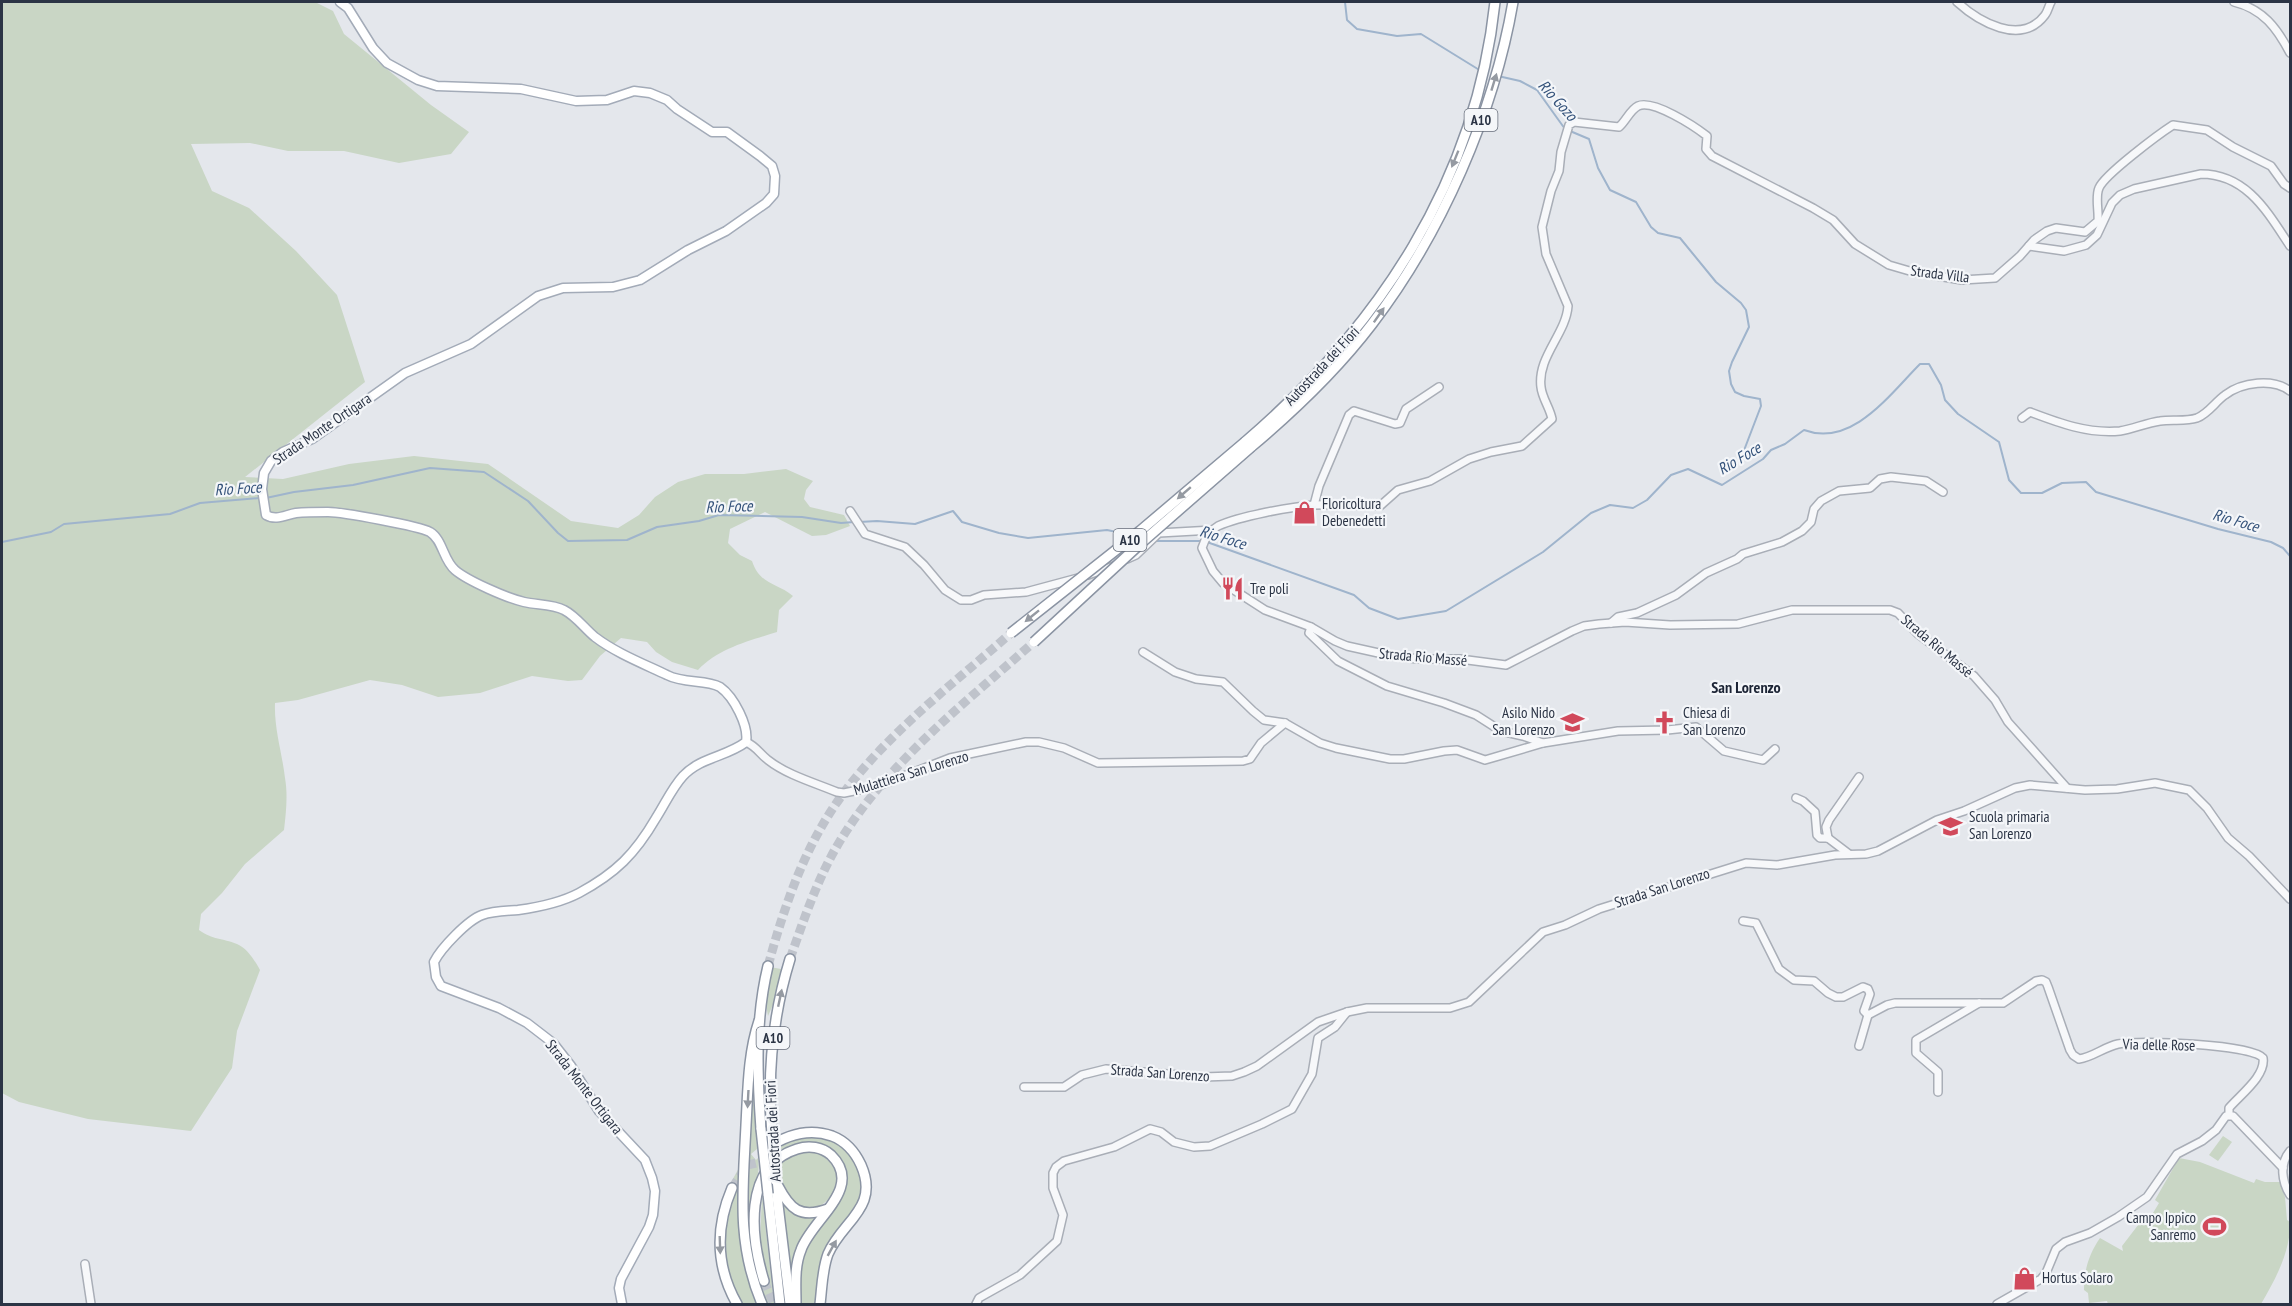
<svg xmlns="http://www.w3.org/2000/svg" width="2292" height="1306" font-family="'PT Sans Narrow',sans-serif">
  <rect width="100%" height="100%" fill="#e4e7ec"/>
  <g fill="#c9d6c5">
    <path d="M 2,2 L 315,2 L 333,11 L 344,34 L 431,105 L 469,132 L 451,154 L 399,163 L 344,151 L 288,151 L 250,143 L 191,144 L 212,191 L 249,208 L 296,251 L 337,295 L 365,382 L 245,477 L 283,479 L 349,464 L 414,456 L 488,464 L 571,521 L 618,528 L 639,515 L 655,497 L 678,482 L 705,474 L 744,474 L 786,469 L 813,481 L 806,490 L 804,499 L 810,507 L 844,515 L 850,526 L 826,535 L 812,536 L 765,512 L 730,529 L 728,543 L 740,555 L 752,561 C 760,585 776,582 793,596 L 779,610 L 777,632 C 749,641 719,648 698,670 L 672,662 L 656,652 L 647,642 L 621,638 L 600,656 L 582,680 L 568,681 L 532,676 L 480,693 L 438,697 L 402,685 L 370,680 L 298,700 L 275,703 C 274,729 282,752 285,778 C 288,795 286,813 284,830 L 245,864 L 222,893 L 201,914 L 199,930 C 213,940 222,938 237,944 C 247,948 255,961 260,970 L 237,1031 L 232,1068 L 191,1131 L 88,1119 L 19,1102 L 2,1093 Z"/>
    <polygon points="770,967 781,969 775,1000 768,1016 765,999"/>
    <path d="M 753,1083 L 757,1149 L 751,1154 L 756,1160 L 758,1158 C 761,1177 753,1182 751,1200 C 748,1228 752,1254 759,1280 L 768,1278 L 760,1242 L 762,1195 L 774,1304 L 766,1304 C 735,1236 749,1156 753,1083 Z"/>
    <path d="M 806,1136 L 830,1138 L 850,1152 L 863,1179 L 860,1205 L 833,1238 L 817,1304 L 800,1304 C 800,1287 798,1266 804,1249 C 812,1229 829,1218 840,1201 C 852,1183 846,1160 828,1149 C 811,1139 797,1143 780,1151 L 780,1144 Z"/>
    <polygon points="2223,1136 2232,1142 2218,1161 2209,1155"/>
    <path d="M 808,1150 C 875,1167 806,1247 785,1189 C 781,1181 782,1170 781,1161 L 793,1154 Z"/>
    <path d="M 2179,1158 L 2200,1162 L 2254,1183 L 2256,1179 L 2265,1182 L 2280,1182 L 2285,1197 L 2287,1220 L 2290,1222 C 2291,1251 2275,1280 2261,1304 L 2108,1304 L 2107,1301 L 2089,1303 L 2088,1293 L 2084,1290 C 2084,1270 2089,1254 2100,1238 L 2123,1251 L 2122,1246 L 2145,1216 L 2150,1218 L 2159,1203 L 2155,1200 Z"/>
    <polygon points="740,1166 740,1239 747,1273 758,1304 741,1304 727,1273 723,1235 729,1186"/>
    <polygon points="782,1202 819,1216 791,1277"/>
  </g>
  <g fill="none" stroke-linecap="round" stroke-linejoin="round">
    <g stroke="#9fb4cc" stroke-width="2">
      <polyline points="1345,2 1347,20 1357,29 1397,36 1421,34 1481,71"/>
      <polyline points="1498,76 1520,81 1537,90 1565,129"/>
      <polyline points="1570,131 1589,139 1598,168 1610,190 1636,202 1651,227 1658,233 1680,238 1716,282 1741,303 1746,310 1749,327 1732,362 1729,371 1731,384 1735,392 1744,396 1760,399 1761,406 1743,453"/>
      <polyline points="266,498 294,492 353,485 430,468 484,472 528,501 558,533 568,541 627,540 657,527 699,521 719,515 802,517 841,523 854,522"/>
      <polyline points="859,522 877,521 915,524 953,511 962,522 999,533 1028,538 1107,530 1131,535"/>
      <polyline points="1153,541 1201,541"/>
      <polyline points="2,542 51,532 64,524 170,514 200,503 260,498"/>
      <path d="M 1207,542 L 1354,595 L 1369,608 L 1398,619 L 1446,611 L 1543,552 L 1591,513 L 1610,505 L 1633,508 L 1647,500 L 1671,475 L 1688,469 L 1722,485 L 1763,459 L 1771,450 L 1785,444 L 1804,430 C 1852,448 1890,394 1920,364 L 1929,364 L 1941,385 L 1945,400 L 1958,414 L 1999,442 L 2009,480 L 2021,493 L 2042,493 L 2062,483 L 2086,482 L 2096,492 L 2218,529 L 2271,542 L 2283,548 L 2290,556"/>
    </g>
    <g stroke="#bfc3cb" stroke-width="9" stroke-dasharray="9 4.5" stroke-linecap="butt">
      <path d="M 790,959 C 804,919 818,877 840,841 C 889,761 965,703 1034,642"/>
      <path d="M 768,966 C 784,907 804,848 840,798 C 886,734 952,685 1011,633"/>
      <polyline points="732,1188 748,1165 764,1161"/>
      <polyline points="764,1281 774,1304"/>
    </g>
    <defs>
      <g id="minor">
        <path d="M 1957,2 C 1978,21 2021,47 2045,15 C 2048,11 2049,5 2051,2"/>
        <path d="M 2234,2 C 2263,9 2277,28 2290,53"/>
        <path d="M 2029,246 L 2064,251 L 2086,245 L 2097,235 L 2112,203 L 2120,195 L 2134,189 L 2201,174 C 2247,174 2268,213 2290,246"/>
        <path d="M 2022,418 L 2030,412 C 2059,423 2088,434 2120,431 C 2133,429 2146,423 2160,421 C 2172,419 2185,422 2197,418 C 2209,413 2215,402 2225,395 C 2242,382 2273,378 2290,391"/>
        <polyline points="1314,505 1319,486 1349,415 1354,411 1395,424 1400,423 1406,409 1439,387"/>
        <polyline points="850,511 865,534 905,547 924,565 945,590 961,600 971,600 984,595 1026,592 1078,578"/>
        <polyline points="1127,559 1136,555 1159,533 1213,530"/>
        <polyline points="1088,575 1114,566"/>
        <polyline points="1611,623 1618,617 1637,613 1676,595 1706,573 1737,559 1743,554 1782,542 1802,531 1811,522 1814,509 1821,501 1839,491 1870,488 1880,479 1891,477 1926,481 1943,492"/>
        <polyline points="1311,627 1309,633 1338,661 1387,686 1444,703 1476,715 1501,731 1523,736 1543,743 1618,731 1667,730 1696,727 1724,751 1763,760 1775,749"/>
        <polyline points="1143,652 1175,672 1196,679 1223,682 1253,711 1264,720 1285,723 1320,743 1336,748 1390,759 1404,759 1444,751 1457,750 1485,760 1543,743"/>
        <path d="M 746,742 C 756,746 760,754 768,760 C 787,775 815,783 837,792 L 844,793 L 878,786 L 950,758 L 1026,742 L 1039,742 L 1064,748 L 1098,763 L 1243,761 L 1250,759 L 1261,743 L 1285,723"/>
        <path d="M 2067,788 L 2008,722 L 1995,700 L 1974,676 L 1918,634 L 1898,613 L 1890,610 L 1792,610 L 1738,624 L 1670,625 L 1625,622 L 1599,624 L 1584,626 L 1572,631 L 1506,665 L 1460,659 L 1417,659 L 1383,654 L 1347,646 L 1335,641 L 1311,627 L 1265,610 L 1223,583 L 1213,571 L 1202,548 C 1205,538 1209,531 1218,526 C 1240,516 1290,507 1314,505 C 1335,504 1358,506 1380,506 L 1398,490 L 1430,481 L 1469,459 L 1491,452 L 1522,446 L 1552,419 C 1550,408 1542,398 1541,387 C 1537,357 1566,334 1568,306 L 1546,254 L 1542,227 L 1551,191 L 1559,171 L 1561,152 L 1569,125 L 1574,122 L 1619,127 C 1626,121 1630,110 1638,106 C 1653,99 1694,126 1707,136 L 1706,149 L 1712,156 L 1813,208 L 1833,220 L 1855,244 L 1889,265 L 1913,272 L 1962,280 L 1995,278 L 2020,256 L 2034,240 L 2047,231 L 2056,228 L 2085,232 L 2098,221 C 2099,211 2095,197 2099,188 C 2104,175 2159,134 2173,125 L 2207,130 L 2233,147 L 2271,166 L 2284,184 L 2290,188"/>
        <polyline points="1796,798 1803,801 1815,812 1817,835 1820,838 1828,838 1849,854"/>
        <polyline points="1828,838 1826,827 1829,820 1859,777"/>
        <path d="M 1743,921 L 1756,923 L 1779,969 L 1794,980 L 1814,981 L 1828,993 L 1836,997 L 1843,997 L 1863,987 L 1868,989 L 1870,994 L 1864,1011 L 1868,1015 L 1887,1005 L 1895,1003 L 2003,1003 L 2036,981 L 2042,980 L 2046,982 L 2048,987 L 2070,1050 L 2073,1055 L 2079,1059 C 2093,1057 2104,1047 2118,1044 C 2139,1040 2251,1044 2263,1058 C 2266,1076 2240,1095 2229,1108 L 2229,1115"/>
        <polyline points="1859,1046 1868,1015"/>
        <polyline points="1024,1087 1064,1087 1082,1075 1106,1069 1204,1077 1232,1076 1244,1072 1257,1066 1318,1022 1347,1012 1367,1008 1450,1008 1469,1002 1543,932 1565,925 1599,909 1746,863 1777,865 1835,855 1866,854 1878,851 1937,820 1964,811 2015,788 2030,785 2085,790 2117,789 2155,783 2189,790 2207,808 2228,838 2249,856 2290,899"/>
        <polyline points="1938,1092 1938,1072 1916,1053 1916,1040 1979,1003"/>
        <path d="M 2290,1151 C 2279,1164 2282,1182 2290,1195"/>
        <polyline points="85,1264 91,1304"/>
        <polyline points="976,1304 979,1298 1020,1275 1057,1241 1063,1215 1053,1188 1053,1173 1056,1167 1064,1161 1114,1147 1150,1129 1161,1132 1174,1142 1194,1147 1210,1146 1262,1124 1292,1109 1312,1074 1318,1038 1335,1027 1347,1012"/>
        <polyline points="1997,1304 2041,1279 2046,1273 2056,1249 2065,1242 2090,1233 2118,1217 2147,1197 2177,1154 2202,1141 2216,1130 2226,1116 2233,1116 2283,1168"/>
      </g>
      <path id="major" d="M 340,2 L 348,8 L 373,48 L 387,63 L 418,80 L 437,86 L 521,89 L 576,101 L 607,100 L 634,91 L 650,93 L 667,100 L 677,109 L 712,132 L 727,132 L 760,156 L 772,166 L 775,176 L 774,194 L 766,203 L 726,231 L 688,250 L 640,280 L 613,287 L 563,288 L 538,296 L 471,344 L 405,373 L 312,439 L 283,452 L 271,461 L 264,473 L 262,489 L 266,515 C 276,521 285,515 296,513 C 306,512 317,512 328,512 C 342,512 419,526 430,532 C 443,540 443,560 455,570 C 468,581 507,598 524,602 C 537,605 553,604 564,610 C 576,616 585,629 595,637 C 616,653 644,664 667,675 C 684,684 706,679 720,687 C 734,697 749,726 746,742 C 726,757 701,757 683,776 C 672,788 665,804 656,818 C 635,854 616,873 579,893 C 560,903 540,907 518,910 C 507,911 493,911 482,915 C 468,920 441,948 434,962 L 436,977 L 441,986 L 499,1008 L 527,1023 L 553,1043 L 571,1066 L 599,1111 L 645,1160 L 652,1178 L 655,1191 L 653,1215 L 649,1227 L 621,1279 L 619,1288 L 622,1304"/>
      <g id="highway">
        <path d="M 1245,442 C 1379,327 1476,181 1495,2"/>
        <path d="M 1251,447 C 1295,410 1337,370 1372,324 C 1441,234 1494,113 1513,2"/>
        <path d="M 759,1021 C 748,1054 748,1089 746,1125 C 743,1190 736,1242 762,1304"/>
        <path d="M 771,1119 C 768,1064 774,1011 790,959"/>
        <path d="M 761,1129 C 757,1074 755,1020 768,966"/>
        <path d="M 766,1149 C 786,1135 809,1128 832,1136 C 845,1141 855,1152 861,1165 C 880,1208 842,1221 828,1254 C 822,1270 822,1288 820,1304"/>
        <polyline points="775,1180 790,1304"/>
        <path d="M 778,1186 C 790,1209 800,1219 828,1209"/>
        <path d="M 732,1188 C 715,1228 716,1267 737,1304"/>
        <polyline points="768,1194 780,1304"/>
        <path d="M 764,1281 C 751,1238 742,1166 797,1149 C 809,1145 822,1147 831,1155 C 865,1188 811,1220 801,1250 C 794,1267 796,1286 796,1304"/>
      </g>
    </defs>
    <use href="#minor" stroke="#a9aeb7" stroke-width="10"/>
    <use href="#major" stroke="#a3abb8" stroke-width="11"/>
    <use href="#highway" stroke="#8b94a3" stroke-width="12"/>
    <use href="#minor" stroke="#f7f8fa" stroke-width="7"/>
    <use href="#major" stroke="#fff" stroke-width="8"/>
    <use href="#highway" stroke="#fff" stroke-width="9"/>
    <defs>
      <g id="highway-bridge">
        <polyline points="1011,633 1140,531 1245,442"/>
        <polyline points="1034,642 1140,544 1251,447"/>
        <polyline points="771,1119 775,1180"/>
        <polyline points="761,1129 768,1194"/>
      </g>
    </defs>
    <use href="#highway-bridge" stroke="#8b94a3" stroke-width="12" stroke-linecap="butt"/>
    <use href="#highway-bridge" stroke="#fff" stroke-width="9"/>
  </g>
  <defs><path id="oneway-solid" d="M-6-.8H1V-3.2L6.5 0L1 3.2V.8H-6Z" transform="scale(1.5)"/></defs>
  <g fill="#959aa2">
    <use href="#oneway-solid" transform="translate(1494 82) rotate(-73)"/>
    <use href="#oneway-solid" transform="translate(1455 159) rotate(112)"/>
    <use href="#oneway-solid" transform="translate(1379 315) rotate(-55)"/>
    <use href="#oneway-solid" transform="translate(1184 493) rotate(139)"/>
    <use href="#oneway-solid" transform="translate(1032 616) rotate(141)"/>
    <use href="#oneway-solid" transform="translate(780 998) rotate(-78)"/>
    <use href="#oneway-solid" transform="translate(748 1099) rotate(93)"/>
    <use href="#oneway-solid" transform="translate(720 1245) rotate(88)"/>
    <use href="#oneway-solid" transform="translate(832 1248) rotate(-61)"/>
  </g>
  <defs>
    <symbol id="shop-bare" viewBox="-9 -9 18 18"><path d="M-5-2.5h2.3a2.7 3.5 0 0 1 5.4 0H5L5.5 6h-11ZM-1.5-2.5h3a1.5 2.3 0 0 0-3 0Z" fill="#d1495b" stroke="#f4f6f9" stroke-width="2.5" paint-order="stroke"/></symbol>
    <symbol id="restaurant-bare" viewBox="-9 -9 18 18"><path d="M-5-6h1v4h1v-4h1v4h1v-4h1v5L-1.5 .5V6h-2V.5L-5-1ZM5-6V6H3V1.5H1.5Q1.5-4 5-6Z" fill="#d1495b" stroke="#f4f6f9" stroke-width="2.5" paint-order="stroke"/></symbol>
    <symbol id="school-bare" viewBox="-9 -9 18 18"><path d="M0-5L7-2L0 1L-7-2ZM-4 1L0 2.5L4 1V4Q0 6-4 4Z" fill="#d1495b" stroke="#f4f6f9" stroke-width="2.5" paint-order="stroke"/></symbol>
    <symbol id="church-bare" viewBox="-9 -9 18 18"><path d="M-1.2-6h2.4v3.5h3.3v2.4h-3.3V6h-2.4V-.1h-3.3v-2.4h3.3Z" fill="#d1495b" stroke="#f4f6f9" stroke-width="2.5" paint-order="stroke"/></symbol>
    <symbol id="stadium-bare" viewBox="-9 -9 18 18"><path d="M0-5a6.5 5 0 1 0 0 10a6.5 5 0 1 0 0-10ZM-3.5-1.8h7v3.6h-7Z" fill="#d1495b" stroke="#f4f6f9" stroke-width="2.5" paint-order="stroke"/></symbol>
  </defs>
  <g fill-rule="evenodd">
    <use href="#shop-bare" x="1288" y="496" width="33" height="33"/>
    <use href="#restaurant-bare" x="1216" y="572" width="33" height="33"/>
    <use href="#school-bare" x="1556" y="706" width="33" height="33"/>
    <use href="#church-bare" x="1648" y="706" width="33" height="33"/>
    <use href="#school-bare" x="1934" y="810" width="33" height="33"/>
    <use href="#stadium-bare" x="2198" y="1210" width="33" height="33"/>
    <use href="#shop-bare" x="2008" y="1262" width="33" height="33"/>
  </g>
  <g text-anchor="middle" stroke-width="4.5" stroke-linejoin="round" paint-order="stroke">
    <g fill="#f4f6f9" stroke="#676e7b" stroke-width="1.5">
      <rect x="1464.5" y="109" width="33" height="22" rx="4.5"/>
      <rect x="1113.5" y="529" width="33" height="22" rx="4.5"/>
      <rect x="756.5" y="1027" width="33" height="22" rx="4.5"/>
    </g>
    <g font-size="14" font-weight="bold" fill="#2b3445">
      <text x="1481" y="125">A10</text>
      <text x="1130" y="545">A10</text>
      <text x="773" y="1043">A10</text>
    </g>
    <g font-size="15" fill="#2b3445" stroke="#f4f6f9">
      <text transform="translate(1940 274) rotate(7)" y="5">Strada Villa</text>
      <text transform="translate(1322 366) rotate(-47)" y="5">Autostrada dei Fiori</text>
      <text transform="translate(322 429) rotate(-34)" y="5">Strada Monte Ortigara</text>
      <text transform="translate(1937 646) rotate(40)" y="5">Strada Rio Massé</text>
      <text transform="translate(1423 657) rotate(5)" y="5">Strada Rio Massé</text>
      <text transform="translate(911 773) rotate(-17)" y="5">Mulattiera San Lorenzo</text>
      <text transform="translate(1662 888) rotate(-18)" y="5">Strada San Lorenzo</text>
      <text transform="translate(2159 1045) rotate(1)" y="5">Via delle Rose</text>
      <text transform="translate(1160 1073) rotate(4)" y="5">Strada San Lorenzo</text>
      <text transform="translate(584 1087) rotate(52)" y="5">Strada Monte Ortigara</text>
      <text transform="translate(773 1131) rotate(-93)" y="5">Autostrada dei Fiori</text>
    </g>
    <g font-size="15" fill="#2b3445" stroke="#f4f6f9" text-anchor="start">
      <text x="1322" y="509">Floricoltura<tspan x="1322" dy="17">Debenedetti</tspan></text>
      <text x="1250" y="594">Tre poli</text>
      <text x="1555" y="718" text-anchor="end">Asilo Nido<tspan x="1555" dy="17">San Lorenzo</tspan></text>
      <text x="1683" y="718">Chiesa di<tspan x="1683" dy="17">San Lorenzo</tspan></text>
      <text x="1969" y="822">Scuola primaria<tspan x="1969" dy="17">San Lorenzo</tspan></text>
      <text x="2196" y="1223" text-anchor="end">Campo Ippico<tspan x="2196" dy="17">Sanremo</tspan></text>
      <text x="2042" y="1283">Hortus Solaro</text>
    </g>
    <g font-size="16" font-style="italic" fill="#34527a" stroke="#f4f6f9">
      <text transform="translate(1558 100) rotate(48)" y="6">Rio Gozo</text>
      <text transform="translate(1739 458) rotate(-31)" y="6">Rio Foce</text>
      <text transform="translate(238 488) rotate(-4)" y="6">Rio Foce</text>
      <text transform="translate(729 506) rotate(-2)" y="6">Rio Foce</text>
      <text transform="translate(2236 520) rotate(16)" y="6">Rio Foce</text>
      <text transform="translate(1223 537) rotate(17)" y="6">Rio Foce</text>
    </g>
    <g font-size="16" font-weight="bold" fill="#1d2536" stroke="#f4f6f9">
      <text x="1746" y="693">San Lorenzo</text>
    </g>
  </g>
  <rect width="2292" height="1306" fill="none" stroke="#2b3445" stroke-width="6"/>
</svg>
